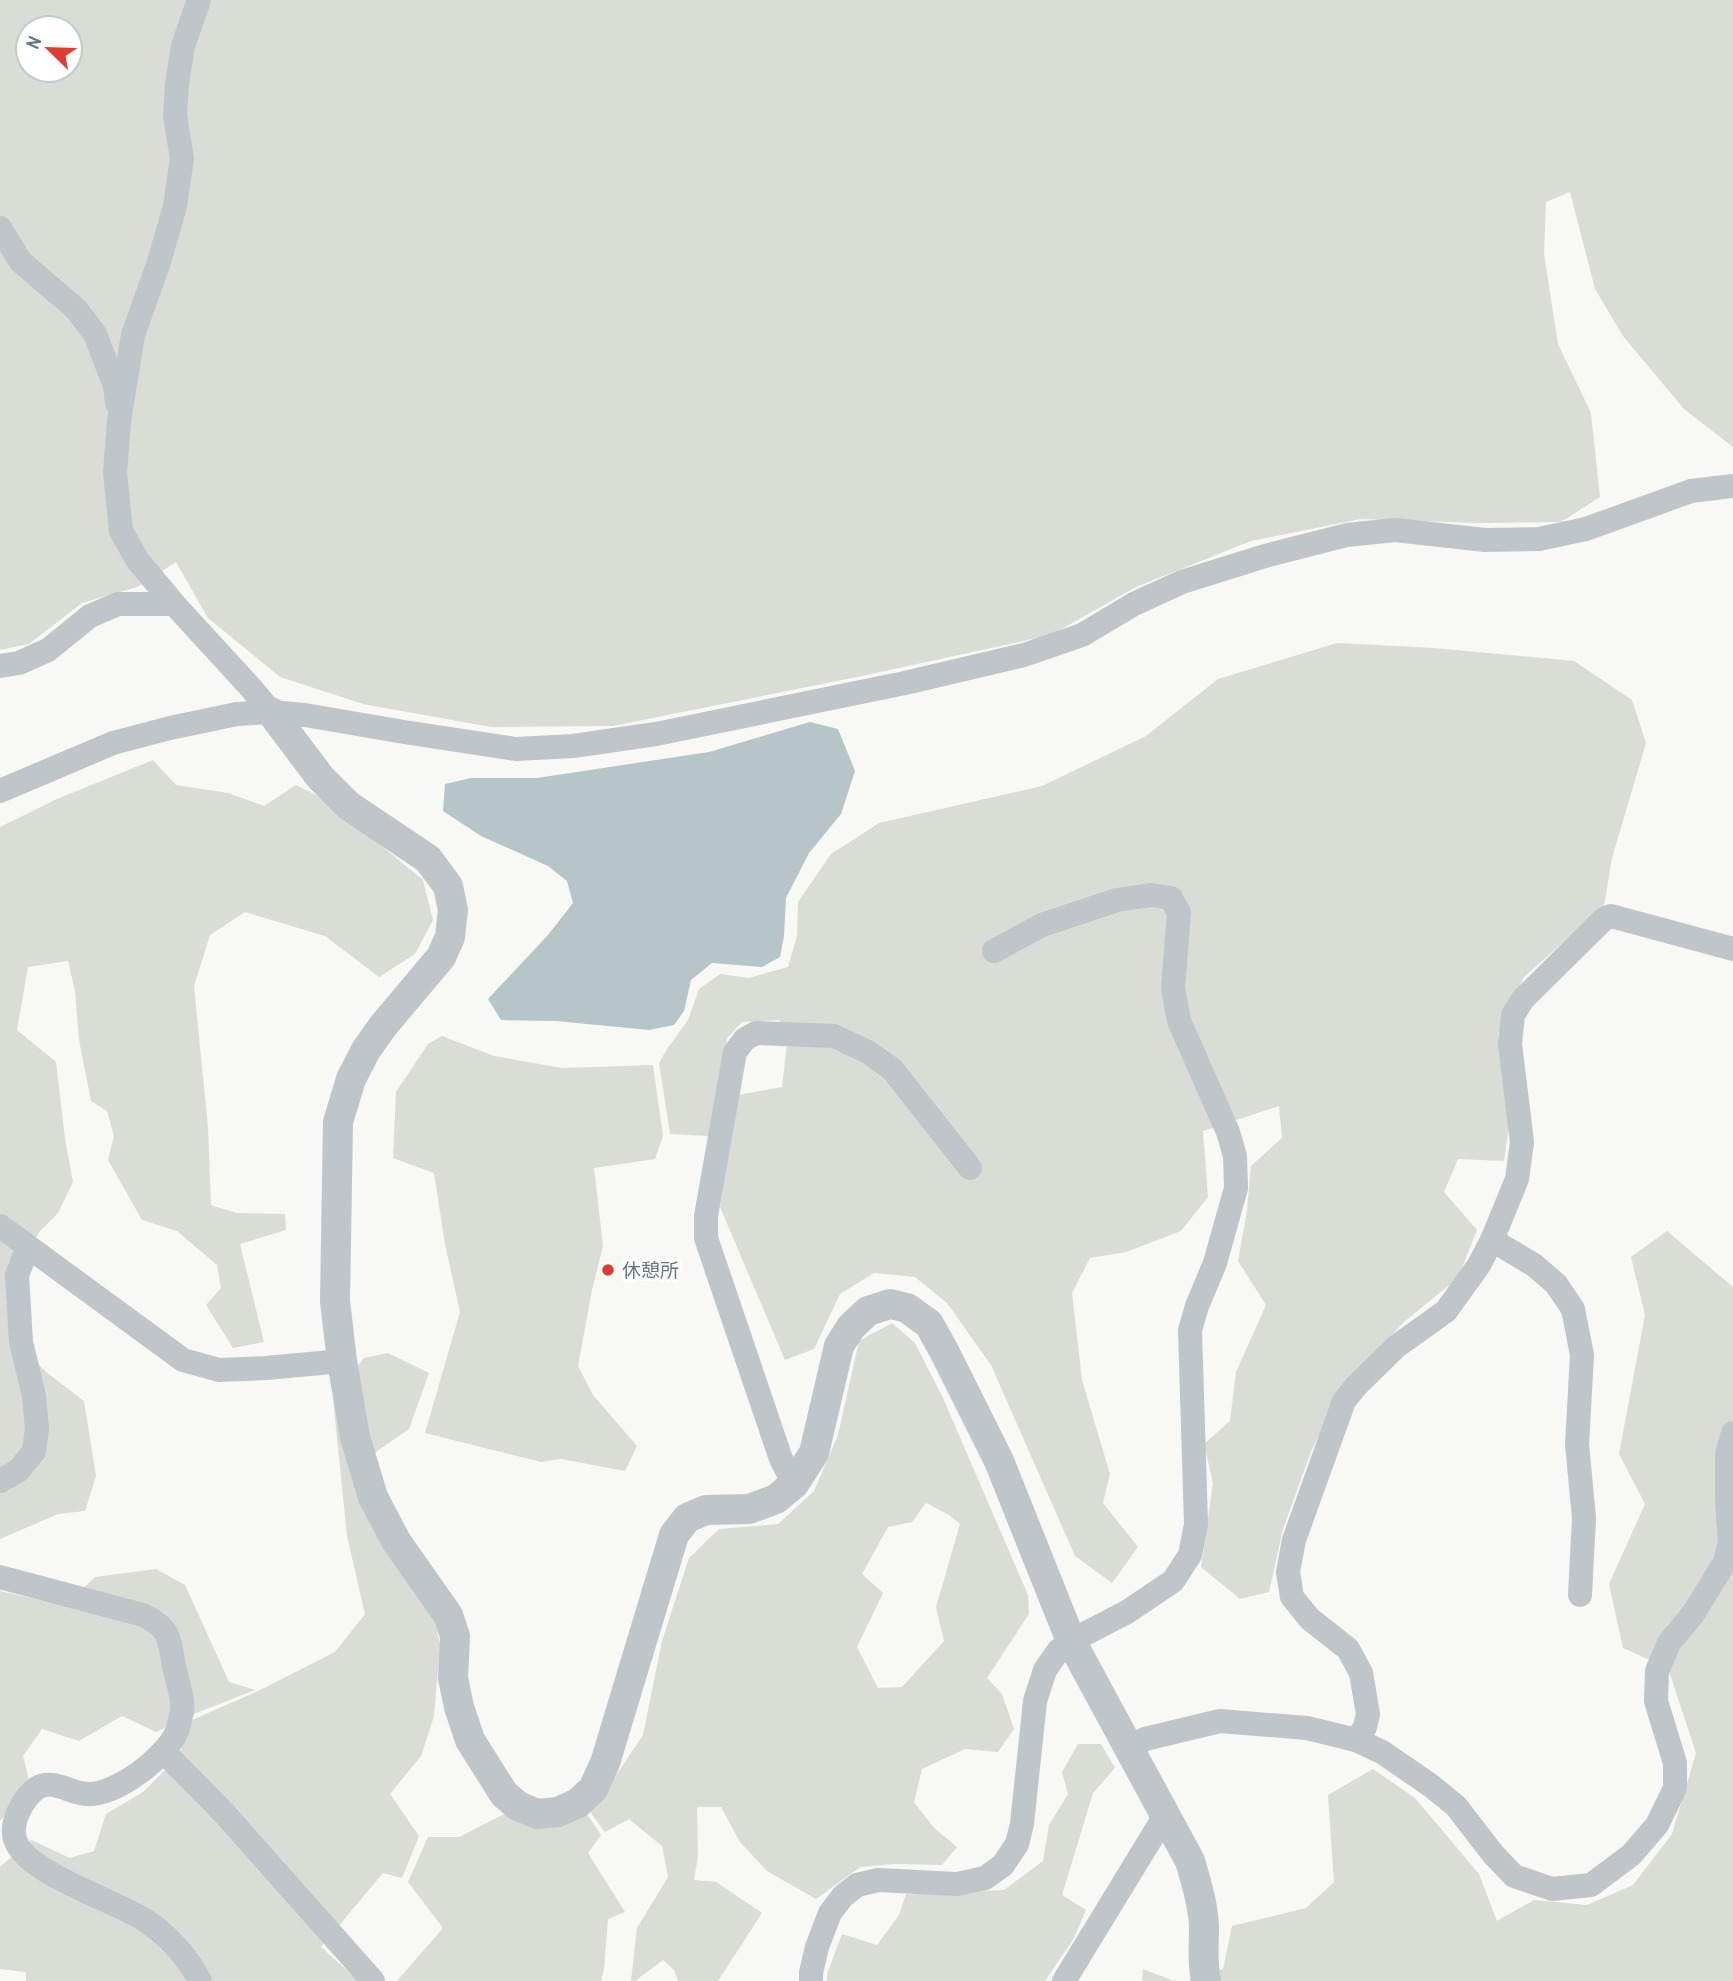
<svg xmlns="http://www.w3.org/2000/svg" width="1733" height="1981" font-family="'Archivo Narrow','Noto Sans JP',sans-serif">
  <rect width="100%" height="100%" fill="#f8f8f5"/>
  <g fill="#d9ddd5" fill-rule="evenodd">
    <path d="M 0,0 L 1733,0 L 1733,447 L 1684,409 L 1623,336 L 1595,289 L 1570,192 L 1546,202 L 1544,254 L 1558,344 L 1591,413 L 1600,497 L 1561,522 L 1477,523 L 1361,519 L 1251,541 L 1136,587 L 1051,635 L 857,677 L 613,726 L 491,727 L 363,704 L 280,677 L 208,618 L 176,562 L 137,587 L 82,603 L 29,644 L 0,650 ZM 28,28 L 70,28 L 70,70 L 28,70 Z"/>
    <polygon points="1337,643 1434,648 1574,661 1632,700 1646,743 1612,858 1604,906 1524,977 1498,1034 1512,1105 1504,1161 1458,1159 1444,1192 1477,1230 1458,1278 1404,1322 1345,1384 1312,1449 1283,1529 1269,1592 1240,1599 1201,1567 1213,1483 1204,1444 1230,1421 1236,1372 1266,1305 1238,1261 1247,1211 1251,1166 1282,1138 1279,1106 1203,1131 1208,1197 1181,1231 1126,1252 1090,1258 1072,1293 1082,1380 1110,1474 1103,1503 1138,1547 1112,1583 1075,1556 991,1365 947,1303 915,1277 874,1273 840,1294 814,1349 785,1360 720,1207 738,1095 782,1087 788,1035 779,1020 742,1022 727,1038 709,1136 670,1134 659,1063 667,1049 688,1020 699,989 720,974 749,978 788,967 797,936 798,902 831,854 879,823 1042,786 1146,736 1218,679"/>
    <polygon points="153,760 176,785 228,793 264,806 296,785 324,799 423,880 433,920 415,954 379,977 325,936 245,912 210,935 194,986 208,1127 211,1205 236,1213 285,1214 286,1230 240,1244 264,1342 233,1348 206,1305 221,1288 217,1265 177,1231 142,1220 108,1160 114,1136 107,1111 91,1101 79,1040 75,991 68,961 28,967 17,1030 56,1062 65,1139 73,1182 58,1213 39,1232 9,1286 15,1339 46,1372 84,1401 96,1476 85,1511 58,1514 0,1539 0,827 57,799"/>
    <polygon points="442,1036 494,1056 562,1068 653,1065 663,1136 655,1159 594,1168 603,1246 592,1290 578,1366 593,1395 637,1446 625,1471 561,1459 541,1462 425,1433 460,1312 445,1244 434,1173 393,1158 396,1092 428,1044"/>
    <polygon points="1667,1231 1733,1287 1733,1981 1189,1981 1223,1969 1232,1926 1306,1908 1334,1882 1328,1795 1373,1769 1415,1798 1479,1874 1497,1921 1534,1900 1587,1905 1633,1885 1672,1834 1696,1753 1668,1668 1623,1648 1609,1584 1645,1504 1619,1454 1645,1315 1631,1257"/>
    <path d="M 892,1323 L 915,1343 L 943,1398 L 1028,1595 L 1029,1614 L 987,1678 L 1002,1694 L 1014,1729 L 998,1752 L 965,1749 L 922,1769 L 914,1802 L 934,1828 L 957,1847 L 942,1865 L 894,1864 L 860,1867 L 816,1899 L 767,1871 L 740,1842 L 721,1807 L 697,1807 L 698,1856 L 694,1880 L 716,1882 L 762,1913 L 718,1981 L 678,1981 L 674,1970 L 663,1960 L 635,1981 L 631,1981 L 637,1928 L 668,1877 L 662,1846 L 629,1819 L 605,1832 L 587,1808 L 611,1783 L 643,1735 L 662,1641 L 689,1558 L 719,1529 L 778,1524 L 814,1491 L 838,1435 L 859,1341 ZM 926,1503 L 949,1515 L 960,1524 L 936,1607 L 944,1641 L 902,1687 L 878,1688 L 857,1647 L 883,1593 L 862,1574 L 888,1527 L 912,1522 Z"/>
    <polygon points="388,1353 429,1373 409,1429 377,1451 359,1473 431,1606 440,1644 434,1716 421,1756 390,1794 419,1836 402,1878 383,1873 321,1947 359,1981 26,1981 26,1972 0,1969 0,1867 31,1840 70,1858 94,1851 106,1814 143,1792 178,1757 192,1720 258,1691 335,1652 365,1614 347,1536 333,1398 364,1358"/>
    <polygon points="156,1569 185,1585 229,1682 255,1690 191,1715 156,1732 122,1716 79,1741 42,1729 23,1756 30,1784 0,1821 0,1591 65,1606 95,1577"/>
    <polygon points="1078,1744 1101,1744 1115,1768 1093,1793 1062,1895 1086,1910 1074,1938 1045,1981 827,1981 827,1974 842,1934 877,1945 899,1915 906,1894 1004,1890 1043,1861 1049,1825 1068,1794 1062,1772"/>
    <polygon points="585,1811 601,1835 588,1853 625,1912 608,1919 604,1969 601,1981 397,1981 443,1928 408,1882 428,1837 459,1837 508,1812"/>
    <polygon points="1143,1969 1174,1981 1142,1981"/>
  </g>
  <polygon fill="#b6c5c7" points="810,722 838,729 855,771 841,814 809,853 786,898 784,936 780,957 762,967 712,963 691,980 684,1011 674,1025 649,1030 556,1021 501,1020 488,999 548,935 573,903 567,881 548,866 481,836 443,811 445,784 471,778 537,778 709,752"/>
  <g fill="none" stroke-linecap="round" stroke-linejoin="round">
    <g stroke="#bfc5c8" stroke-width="24">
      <polyline points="199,0 183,46 177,84 175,116 182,158 175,206 159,262 133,335 119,421 115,473 121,531 138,561 174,604 251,688 271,712"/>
      <polyline points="0,228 21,262 76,309 95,334 115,386 117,403"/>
      <polyline points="0,666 19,663 48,650 90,616 118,604 174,604"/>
      <polyline points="0,791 113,743 170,728 237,714 271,712 305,715 404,732 516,749 573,746 656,734 905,683 1024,655 1082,635 1134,604 1182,582 1265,556 1347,535 1395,530 1485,540 1539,539 1586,529 1691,491 1733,486"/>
      <polyline points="0,1226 183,1360 219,1370 266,1368 342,1361"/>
      <polyline points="1492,1240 1534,1265 1556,1284 1573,1309 1582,1355 1577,1444 1584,1518 1580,1595"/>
      <polyline points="0,1481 19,1470 34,1451 37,1429 34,1396 21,1342 17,1275 28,1247"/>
      <polyline points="794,1484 781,1459 706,1238 706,1216 735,1052 745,1039 756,1033 834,1036 868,1052 892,1069 970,1168"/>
      <path d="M 0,1577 L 143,1615 C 170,1628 169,1638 174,1666 C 177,1680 184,1699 182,1712 C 180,1719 179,1727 176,1733 C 165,1758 116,1795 88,1794 C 71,1794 53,1778 37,1788 C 23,1798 10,1822 15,1839 C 24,1873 117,1901 148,1922 C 169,1937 188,1958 200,1981"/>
      <polyline points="1356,1740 1365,1727 1368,1714 1361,1673 1348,1649 1310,1619 1292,1597 1288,1572 1294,1540 1344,1401 1357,1385 1397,1346 1446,1311 1479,1265 1492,1240 1517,1179 1522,1142 1510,1044 1513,1015 1523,999 1604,919 1611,916 1733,949"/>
      <polyline points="1129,1748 1145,1739 1220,1721 1307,1728 1356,1740 1382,1752 1430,1785 1456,1806 1493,1854 1514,1876 1552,1889 1591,1885 1631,1855 1657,1825 1675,1788 1675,1763 1656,1701 1657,1671 1669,1643 1693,1614 1725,1562 1730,1542 1727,1500 1727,1454 1733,1433"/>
      <polyline points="164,1752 224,1813 373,1981"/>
      <polyline points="811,1981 811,1973 817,1947 830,1913 843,1896 857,1885 878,1880 957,1884 985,1878 1003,1865 1017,1844 1022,1824 1035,1701 1045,1670 1059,1650 1071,1641 1127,1612 1173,1581 1190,1555 1196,1524 1190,1330 1197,1306 1215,1263 1236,1188 1235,1156 1228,1132 1179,1021 1173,988 1179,913 1171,898 1151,895 1117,900 1042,925 994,951"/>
      <polyline points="1064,1981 1166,1814"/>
    </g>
    <path stroke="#bfc5c8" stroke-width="30" d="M 271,712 L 320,777 L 349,806 L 428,859 L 448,886 L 453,910 L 450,937 L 441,957 L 383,1026 L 366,1050 L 351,1079 L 338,1122 L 335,1301 L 342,1361 L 355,1437 L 373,1497 L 396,1541 L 448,1615 L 455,1636 L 453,1678 L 459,1707 L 470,1740 L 504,1794 L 518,1806 L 537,1814 L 558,1812 L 578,1803 L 593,1789 L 605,1763 L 674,1535 L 687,1518 L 706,1510 L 749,1509 L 776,1499 L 794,1484 L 814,1453 L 839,1346 L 851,1327 L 868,1311 L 890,1304 L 907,1308 L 929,1324 L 944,1351 L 999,1461 L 1071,1641 L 1190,1861 C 1196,1882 1203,1904 1204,1926 C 1204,1945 1202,1962 1206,1981"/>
  </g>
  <circle fill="#e03c2d" stroke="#fff" stroke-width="2.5" cx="608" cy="1270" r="7"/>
  <g text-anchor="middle" stroke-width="7" stroke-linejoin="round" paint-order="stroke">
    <g font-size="19" fill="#647880" stroke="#fff" text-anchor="start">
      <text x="622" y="1277">休憩所</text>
    </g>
  </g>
  <g transform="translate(49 49) rotate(293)"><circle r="33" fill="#ffffff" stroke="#c1c9cc" stroke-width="2"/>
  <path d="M0-5L12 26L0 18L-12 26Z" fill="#e03c2d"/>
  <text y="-10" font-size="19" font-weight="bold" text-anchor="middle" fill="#647880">N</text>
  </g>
</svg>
